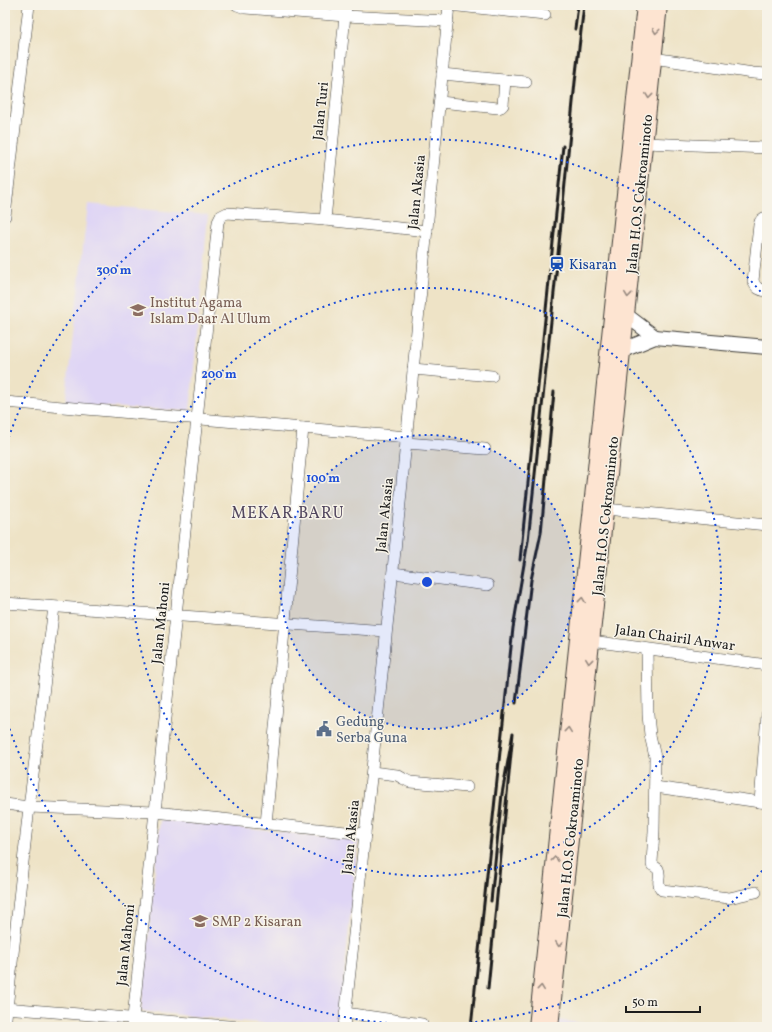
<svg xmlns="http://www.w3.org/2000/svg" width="772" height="1032" font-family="Vollkorn,serif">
  <rect width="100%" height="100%" fill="#f7f3e8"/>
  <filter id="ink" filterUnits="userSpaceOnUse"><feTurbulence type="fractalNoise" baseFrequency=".025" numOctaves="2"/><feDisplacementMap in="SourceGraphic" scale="8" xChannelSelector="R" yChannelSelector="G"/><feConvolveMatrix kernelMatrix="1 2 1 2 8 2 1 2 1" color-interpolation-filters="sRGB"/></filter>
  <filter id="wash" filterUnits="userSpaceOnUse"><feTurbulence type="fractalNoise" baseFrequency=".012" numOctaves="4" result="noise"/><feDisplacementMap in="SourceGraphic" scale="16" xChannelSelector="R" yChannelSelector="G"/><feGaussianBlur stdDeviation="0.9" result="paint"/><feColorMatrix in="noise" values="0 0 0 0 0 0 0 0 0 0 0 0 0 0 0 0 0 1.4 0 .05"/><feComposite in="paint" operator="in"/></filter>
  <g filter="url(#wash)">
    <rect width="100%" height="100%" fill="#eee3c6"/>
    <g fill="#dfd5f5">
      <polygon points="88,204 208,215 190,411 65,405"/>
      <polygon points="160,820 358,840 339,1027 299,1027 141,1011"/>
      <polygon points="558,1020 610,1027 558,1027"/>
    </g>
  </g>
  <g filter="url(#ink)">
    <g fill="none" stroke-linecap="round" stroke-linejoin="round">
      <defs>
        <g id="minor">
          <polyline points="237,5 245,8 345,16 448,21"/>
          <polyline points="449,5 545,15"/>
          <polyline points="653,58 753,73 767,74"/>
          <polyline points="442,74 526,82"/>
          <polyline points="440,102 498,108 501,107 503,105 505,80"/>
          <polyline points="645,143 767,148"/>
          <polyline points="5,216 29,5"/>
          <path d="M 767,217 C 762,218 760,220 759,225 L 753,281 C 756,288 759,290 767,291"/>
          <polyline points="325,220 346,5"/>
          <polyline points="413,369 492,376"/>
          <polyline points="5,402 407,437"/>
          <polyline points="406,443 485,449"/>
          <polyline points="606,509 767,525"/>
          <polyline points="393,573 488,585"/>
          <polyline points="5,603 386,631"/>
          <polyline points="584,640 767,665"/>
          <path d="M 647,649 L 648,715 L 650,735 L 655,757 L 654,831 L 652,863 L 652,865 C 653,865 658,869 658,869 C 662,876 655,883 662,890 L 729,898 L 756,892"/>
          <polyline points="372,772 397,775 404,779 410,782 467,787"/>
          <polyline points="655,787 767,803"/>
          <polyline points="760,802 767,715"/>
          <polyline points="5,804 29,807 155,812 365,834"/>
          <polyline points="266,824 303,428"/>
          <polyline points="5,1008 240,1027"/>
          <polyline points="345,1013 422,1024"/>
          <polyline points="5,1027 29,807 54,607"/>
          <polyline points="132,1027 218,222 221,216 227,213 325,220 427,231"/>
          <polyline points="344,1027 371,778 400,503 449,5"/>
        </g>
        <g id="tertiary">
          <polyline points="626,315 655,337"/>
          <polyline points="623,350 655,337 767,347"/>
        </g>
        <g id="secondary">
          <polyline points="537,1027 645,5"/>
          <polyline points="550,1027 659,5"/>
        </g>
      </defs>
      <use href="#minor" stroke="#3c3a36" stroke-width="12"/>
      <use href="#tertiary" stroke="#3c3a36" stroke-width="16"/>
      <use href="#secondary" stroke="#3c3a36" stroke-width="18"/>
      <use href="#minor" stroke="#fff" stroke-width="11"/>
      <use href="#tertiary" stroke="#fff" stroke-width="14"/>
      <use href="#secondary" stroke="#fde4d1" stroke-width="16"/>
      <g stroke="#1c1c1c" stroke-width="3">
        <polyline points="575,29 578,5"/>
        <polyline points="520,560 563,146"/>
        <polyline points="516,703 531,580 541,533 554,392"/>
        <polyline points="488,988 513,733 502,794 491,901"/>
        <polyline points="471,1027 513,628 528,541 557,264 575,82 584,5"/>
      </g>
    </g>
    <defs><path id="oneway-chevron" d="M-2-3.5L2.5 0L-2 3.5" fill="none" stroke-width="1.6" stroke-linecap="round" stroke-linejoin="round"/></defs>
    <g stroke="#988a80">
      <use href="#oneway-chevron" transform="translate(656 31) rotate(97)"/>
      <use href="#oneway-chevron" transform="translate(649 96) rotate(96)"/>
      <use href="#oneway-chevron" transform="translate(628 295) rotate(96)"/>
      <use href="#oneway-chevron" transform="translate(582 600) rotate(-84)"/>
      <use href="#oneway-chevron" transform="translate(589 661) rotate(96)"/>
      <use href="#oneway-chevron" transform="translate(568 730) rotate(-84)"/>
      <use href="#oneway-chevron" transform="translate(555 859) rotate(-84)"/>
      <use href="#oneway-chevron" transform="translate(559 944) rotate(96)"/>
      <use href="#oneway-chevron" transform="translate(541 988) rotate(-84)"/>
    </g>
  </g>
  <circle cx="427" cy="582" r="147" fill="#1d4ed8" fill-opacity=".12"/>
  <g fill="none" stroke="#1d4ed8" stroke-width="2" stroke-dasharray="2 4">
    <circle cx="427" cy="582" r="147"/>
    <circle cx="427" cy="582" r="294"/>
    <path d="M766 866A442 442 0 0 1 5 715M5 449A442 442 0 0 1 766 298"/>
  </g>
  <defs>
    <symbol id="station-bare" viewBox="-9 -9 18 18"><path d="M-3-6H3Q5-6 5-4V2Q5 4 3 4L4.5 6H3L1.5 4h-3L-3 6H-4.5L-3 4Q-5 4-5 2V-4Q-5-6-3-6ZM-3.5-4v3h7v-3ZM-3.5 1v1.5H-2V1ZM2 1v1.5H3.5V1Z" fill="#1a4fb4" stroke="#f7f3e8" stroke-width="2.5" paint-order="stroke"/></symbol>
    <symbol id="university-bare" viewBox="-9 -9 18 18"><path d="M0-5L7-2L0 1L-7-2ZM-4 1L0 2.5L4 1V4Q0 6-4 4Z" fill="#8d6e63" stroke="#f7f3e8" stroke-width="2.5" paint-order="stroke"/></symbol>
    <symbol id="civic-bare" viewBox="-9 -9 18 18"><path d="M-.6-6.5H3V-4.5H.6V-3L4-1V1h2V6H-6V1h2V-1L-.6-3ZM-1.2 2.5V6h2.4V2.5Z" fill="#5c6f8a" stroke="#f7f3e8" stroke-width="2.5" paint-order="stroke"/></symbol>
    <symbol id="school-bare" viewBox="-9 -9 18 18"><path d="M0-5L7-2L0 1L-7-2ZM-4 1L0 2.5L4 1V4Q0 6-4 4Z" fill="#8d6e63" stroke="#f7f3e8" stroke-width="2.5" paint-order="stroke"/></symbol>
  </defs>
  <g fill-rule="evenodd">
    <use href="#station-bare" x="546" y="253" width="22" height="22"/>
    <use href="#university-bare" x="127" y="299" width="22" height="22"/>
    <use href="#civic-bare" x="313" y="718" width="22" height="22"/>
    <use href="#school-bare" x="189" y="910" width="22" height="22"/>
  </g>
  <g text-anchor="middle" stroke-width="3" stroke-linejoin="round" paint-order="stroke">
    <g font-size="14" fill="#1c1c1c" stroke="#f7f3e8">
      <text transform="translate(320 111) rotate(-84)" y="5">Jalan Turi</text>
      <text transform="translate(416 192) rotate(-84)" y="5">Jalan Akasia</text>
      <text transform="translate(639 194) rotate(-84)" y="5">Jalan H.O.S Cokroaminoto</text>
      <text transform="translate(384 515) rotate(-84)" y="5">Jalan Akasia</text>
      <text transform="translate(605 516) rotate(-84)" y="5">Jalan H.O.S Cokroaminoto</text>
      <text transform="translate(160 623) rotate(-84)" y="5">Jalan Mahoni</text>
      <text transform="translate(675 637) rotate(8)" y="5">Jalan Chairil Anwar</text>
      <text transform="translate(350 837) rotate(-84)" y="5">Jalan Akasia</text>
      <text transform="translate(570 838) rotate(-84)" y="5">Jalan H.O.S Cokroaminoto</text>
      <text transform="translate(125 945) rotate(-84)" y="5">Jalan Mahoni</text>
    </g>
    <g font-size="14" fill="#164399" stroke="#f7f3e8" text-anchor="start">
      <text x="569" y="269">Kisaran</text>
    </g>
    <g font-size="14" fill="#785e54" stroke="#f7f3e8" text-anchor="start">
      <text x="150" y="307">Institut Agama<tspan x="150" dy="16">Islam Daar Al Ulum</tspan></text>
      <text x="212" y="926">SMP 2 Kisaran</text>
    </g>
    <g font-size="14" fill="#4e5e75" stroke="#f7f3e8" text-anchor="start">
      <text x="336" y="726">Gedung<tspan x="336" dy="16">Serba Guna</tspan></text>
    </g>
    <g font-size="16" letter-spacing="1" fill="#52475f" stroke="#f7f3e8">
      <text x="288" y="518">MEKAR BARU</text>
    </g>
  </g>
  <circle cx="427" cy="582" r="6" fill="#1d4ed8" stroke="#f7f3e8" stroke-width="2"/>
  <g font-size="12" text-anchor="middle" font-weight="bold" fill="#1d4ed8" stroke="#f7f3e8" stroke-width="3" stroke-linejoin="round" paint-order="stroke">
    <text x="114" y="274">300 m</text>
    <text x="219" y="378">200 m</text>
    <text x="323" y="482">100 m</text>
  </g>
  <rect width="772" height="1032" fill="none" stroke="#f7f3e8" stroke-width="20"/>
  <path d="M626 1006v6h74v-6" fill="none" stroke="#1c1c1c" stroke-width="2"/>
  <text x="632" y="1006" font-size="12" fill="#1c1c1c" stroke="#f7f3e8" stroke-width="3" paint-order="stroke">50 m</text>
</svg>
